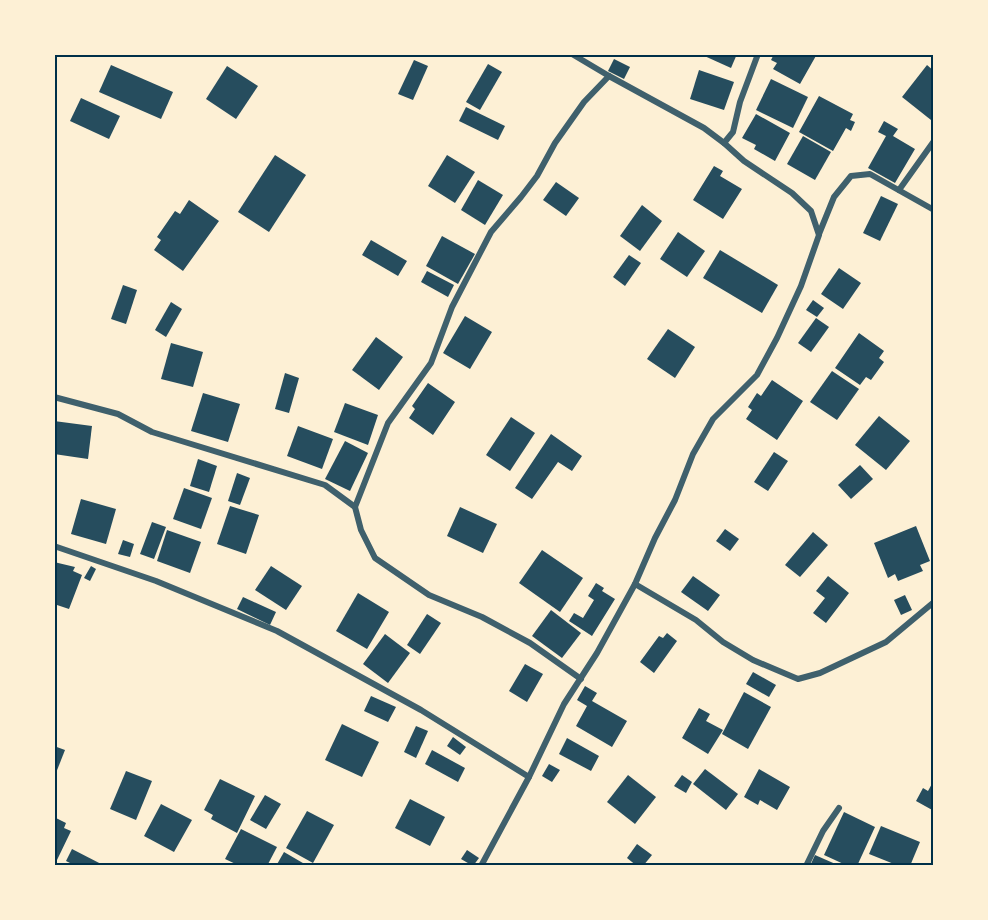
<svg xmlns="http://www.w3.org/2000/svg" width="988" height="920" font-family="Signika,sans-serif">
  <rect width="100%" height="100%" fill="#fdf0d5"/>
  <g fill="#264d5e">
    <polygon points="700,54 737,54 731,68"/>
    <polygon points="774,54 817,54 800,84 773,69 777,63 771,60"/>
    <polygon points="614,59 630,67 624,79 608,71"/>
    <polygon points="414,60 428,66 413,100 398,94"/>
    <polygon points="488,64 502,72 480,110 466,102"/>
    <polygon points="111,65 173,92 161,119 99,92"/>
    <polygon points="927,65 934,71 934,116 931,120 902,97"/>
    <polygon points="227,66 258,86 236,119 206,99"/>
    <polygon points="699,70 734,82 724,110 690,99"/>
    <polygon points="771,79 808,97 793,128 756,110"/>
    <polygon points="819,96 853,114 850,120 855,122 851,131 846,128 833,151 799,132"/>
    <polygon points="81,98 120,116 109,139 70,121"/>
    <polygon points="466,107 505,126 498,140 459,121"/>
    <polygon points="756,114 790,133 775,161 754,149 756,145 742,138"/>
    <polygon points="884,121 898,129 893,136 915,149 895,183 868,168 886,136 878,132"/>
    <polygon points="803,136 831,152 815,180 787,164"/>
    <polygon points="275,155 306,175 269,232 238,212"/>
    <polygon points="447,155 475,172 455,203 428,186"/>
    <polygon points="714,166 723,171 720,176 742,189 723,219 693,200"/>
    <polygon points="478,180 503,195 485,225 461,210"/>
    <polygon points="556,182 579,198 566,216 543,200"/>
    <polygon points="881,196 898,204 880,241 863,233"/>
    <polygon points="189,200 219,221 183,271 154,250 161,240 157,237 175,211 180,214"/>
    <polygon points="642,205 662,221 640,251 620,236"/>
    <polygon points="678,232 705,251 687,277 660,259"/>
    <polygon points="442,236 475,254 458,284 426,266"/>
    <polygon points="371,240 407,261 398,276 362,255"/>
    <polygon points="720,250 778,285 762,313 703,278"/>
    <polygon points="629,255 641,263 625,286 613,277"/>
    <polygon points="839,268 861,283 843,309 821,294"/>
    <polygon points="427,271 454,285 448,297 421,282"/>
    <polygon points="123,285 137,290 126,324 111,319"/>
    <polygon points="813,300 824,308 817,317 806,310"/>
    <polygon points="171,302 182,309 166,337 155,330"/>
    <polygon points="465,316 492,332 470,369 443,353"/>
    <polygon points="816,318 829,327 811,352 798,343"/>
    <polygon points="668,329 695,347 675,378 647,359"/>
    <polygon points="859,333 884,351 879,358 884,362 871,380 866,377 860,385 835,368"/>
    <polygon points="376,337 403,357 379,390 352,370"/>
    <polygon points="171,343 203,352 193,387 161,379"/>
    <polygon points="832,371 859,389 837,420 810,402"/>
    <polygon points="285,373 299,378 289,413 275,409"/>
    <polygon points="772,380 803,401 777,440 746,419 752,410 748,407 757,393 761,396"/>
    <polygon points="428,383 455,402 433,435 409,418 415,409 412,406"/>
    <polygon points="203,393 240,404 228,442 191,431"/>
    <polygon points="345,403 378,415 368,445 334,432"/>
    <polygon points="879,416 910,441 886,470 855,445"/>
    <polygon points="511,417 535,433 510,471 486,455"/>
    <polygon points="54,421 92,426 88,459 54,454"/>
    <polygon points="298,426 333,439 322,469 287,456"/>
    <polygon points="551,434 582,456 572,471 558,462 532,499 515,488"/>
    <polygon points="345,441 368,453 350,491 325,479"/>
    <polygon points="774,452 788,461 768,491 754,482"/>
    <polygon points="198,459 217,466 209,492 190,486"/>
    <polygon points="860,465 873,479 851,499 838,485"/>
    <polygon points="237,473 250,478 240,505 228,501"/>
    <polygon points="184,488 212,498 201,529 173,519"/>
    <polygon points="81,499 116,509 106,544 71,534"/>
    <polygon points="230,506 259,515 246,554 217,544"/>
    <polygon points="460,507 497,524 483,553 447,536"/>
    <polygon points="152,522 166,527 154,559 140,554"/>
    <polygon points="916,526 930,561 920,565 923,571 898,581 895,574 888,578 874,543"/>
    <polygon points="725,529 739,539 730,551 716,541"/>
    <polygon points="167,530 201,542 190,573 157,561"/>
    <polygon points="813,532 828,545 800,577 785,565"/>
    <polygon points="123,540 134,544 130,557 118,554"/>
    <polygon points="542,550 583,578 560,612 519,583"/>
    <polygon points="54,562 75,567 73,571 82,575 69,609 54,604"/>
    <polygon points="91,566 96,569 90,581 84,578"/>
    <polygon points="271,566 302,586 286,610 255,590"/>
    <polygon points="693,576 720,595 708,611 681,592"/>
    <polygon points="828,576 849,593 826,623 813,613 825,598 816,591"/>
    <polygon points="596,583 604,588 602,591 615,599 592,636 569,621 574,613 583,618 594,600 588,596"/>
    <polygon points="358,593 389,612 367,649 336,631"/>
    <polygon points="905,595 912,610 901,615 894,600"/>
    <polygon points="243,597 276,612 270,625 237,609"/>
    <polygon points="551,610 581,633 562,658 532,636"/>
    <polygon points="427,614 441,623 420,654 407,645"/>
    <polygon points="667,633 677,641 654,673 640,662 659,636 663,638"/>
    <polygon points="385,634 410,653 388,683 363,664"/>
    <polygon points="525,664 543,674 527,702 509,691"/>
    <polygon points="753,672 776,685 769,697 746,684"/>
    <polygon points="585,686 597,693 592,701 627,721 612,747 576,726 587,706 577,700"/>
    <polygon points="744,692 771,707 748,749 722,734"/>
    <polygon points="371,696 396,707 388,722 364,711"/>
    <polygon points="699,708 710,714 706,721 723,730 708,754 682,738"/>
    <polygon points="342,724 379,742 362,777 325,760"/>
    <polygon points="416,726 428,731 416,758 404,752"/>
    <polygon points="453,737 466,747 460,755 447,746"/>
    <polygon points="567,738 599,756 591,771 559,754"/>
    <polygon points="54,746 65,750 54,778"/>
    <polygon points="432,750 465,768 458,782 425,764"/>
    <polygon points="549,764 560,770 552,782 542,776"/>
    <polygon points="705,769 738,794 726,810 693,784"/>
    <polygon points="759,769 790,787 777,810 760,800 758,805 744,797"/>
    <polygon points="126,771 152,781 136,820 110,809"/>
    <polygon points="628,775 656,797 635,824 607,802"/>
    <polygon points="682,775 692,782 686,793 674,786"/>
    <polygon points="220,779 255,796 237,833 211,819 213,815 204,810"/>
    <polygon points="934,780 934,811 916,801 923,788 928,791"/>
    <polygon points="265,795 281,804 266,829 250,820"/>
    <polygon points="410,799 445,817 430,846 395,828"/>
    <polygon points="161,804 192,820 174,852 144,836"/>
    <polygon points="307,811 334,825 313,863 286,848"/>
    <polygon points="844,812 875,827 857,866 848,866 824,855"/>
    <polygon points="54,817 66,823 64,828 71,831 57,860 54,859"/>
    <polygon points="881,826 920,842 910,866 899,866 869,854"/>
    <polygon points="241,829 277,847 267,866 240,866 225,859"/>
    <polygon points="637,844 652,855 643,866 637,866 627,858"/>
    <polygon points="72,849 105,866 76,866 66,861"/>
    <polygon points="467,850 479,858 473,866 461,859"/>
    <polygon points="284,852 308,866 276,866"/>
    <polygon points="815,855 840,866 810,866"/>
  </g>
  <g fill="none" stroke-linecap="round" stroke-linejoin="round">
    <g stroke="#3f606c" stroke-width="6">
      <polyline points="572,54 609,76 704,128 724,143"/>
      <polyline points="899,190 934,141"/>
      <polyline points="819,234 834,197 851,176 870,174 934,210"/>
      <polyline points="54,397 118,414 152,432 325,485 355,507 361,530 375,558 429,595 482,617 530,643 581,679"/>
      <polyline points="355,507 388,423 431,363 452,307 491,232 521,197 537,176 555,143 584,102 609,76"/>
      <polyline points="54,546 156,581 277,631 421,710 529,777"/>
      <polyline points="635,584 696,620 723,642 753,660 798,679 820,673 886,642 934,602"/>
      <polyline points="481,866 529,777 564,704 597,653 635,584 655,538 675,500 693,454 713,419 757,375 777,338 801,286 819,235 811,211 792,193 744,161 724,143 733,132 740,102 758,54"/>
      <polyline points="806,866 823,831 839,808"/>
    </g>
  </g>
  <rect width="988" height="920" fill="none" stroke="#fdf0d5" stroke-width="111"/>
  <rect x="56" y="56" width="876" height="808" fill="none" stroke="#003049" stroke-width="2"/>
</svg>
